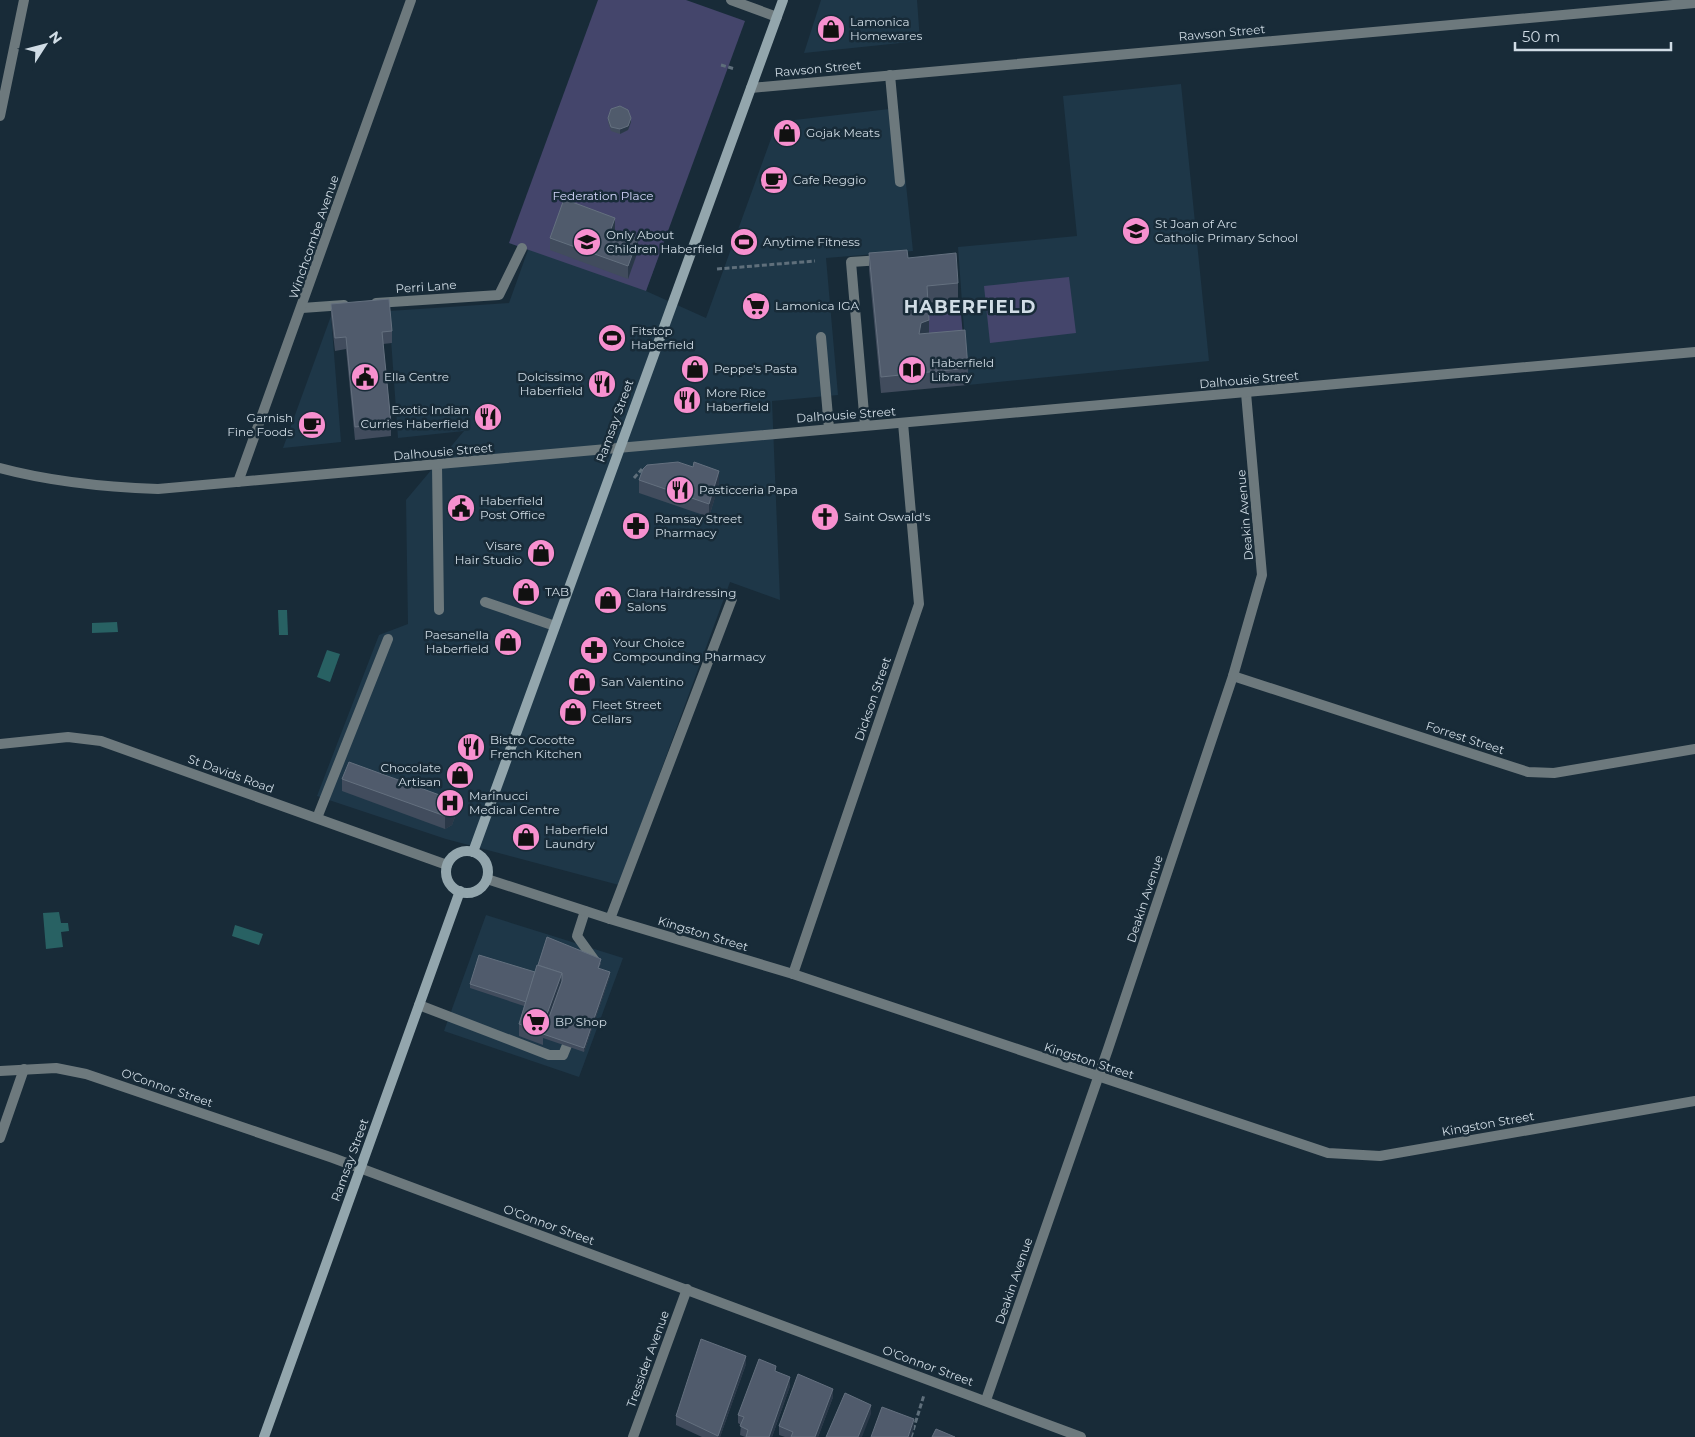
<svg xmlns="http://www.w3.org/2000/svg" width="1695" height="1437" font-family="Montserrat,sans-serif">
  <rect width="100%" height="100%" fill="#182b38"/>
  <g fill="#1e3748">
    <polygon points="821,0 917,0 920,41 804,53"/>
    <polygon points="1181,84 1209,361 968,385 958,247 1077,236 1063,96"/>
    <polygon points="898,108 913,251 826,258 838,395 772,401 780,600 730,582 619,885 446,839 317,796 379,635 408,624 406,500 464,431 398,438 389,311 509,303 528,250 509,243 664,241 646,291 706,318 777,122"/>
    <polygon points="331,316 341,442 283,448"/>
    <polygon points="486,915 623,958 579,1077 444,1031"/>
  </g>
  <g fill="#44456b">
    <polygon points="598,0 686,0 745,21 646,291 509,243"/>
    <polygon points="1069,277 1076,333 990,343 984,286"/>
    <polygon points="960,303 964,347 919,350 915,307"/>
  </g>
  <g fill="#286163">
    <polygon points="278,610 287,610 288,635 279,635"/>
    <polygon points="117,622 118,632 92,633 92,623"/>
    <polygon points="327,650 340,654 330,682 317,677"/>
    <polygon points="59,912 61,923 68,923 69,931 61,932 63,947 46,949 43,913"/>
    <polygon points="235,925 263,934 259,945 232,936"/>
  </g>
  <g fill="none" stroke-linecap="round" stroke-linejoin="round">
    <g stroke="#5f6f7b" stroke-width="3" stroke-dasharray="5 2.5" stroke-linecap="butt">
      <polyline points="721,65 735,69"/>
      <polyline points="717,269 815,261"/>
      <polyline points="634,478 642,469"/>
      <polyline points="911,1437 924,1395"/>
    </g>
    <g stroke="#6d797d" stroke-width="10">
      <polyline points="890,75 900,182"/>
      <polyline points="376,303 499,295 522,248"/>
      <polyline points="302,308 344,305"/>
      <polyline points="821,337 829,428"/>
      <polyline points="865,425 851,262 882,260"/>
      <polyline points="437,465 439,610"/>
      <polyline points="485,602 555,626"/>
      <polyline points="317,818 388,639"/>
      <polyline points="585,911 577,936 595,961 593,967"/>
      <polyline points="610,919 732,599"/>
      <polyline points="419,1005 549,1055 563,1055 572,1033"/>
    </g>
    <g stroke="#6d797d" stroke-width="10">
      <polyline points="731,0 777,17"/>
      <polyline points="751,88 1695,3"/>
      <polyline points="0,116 24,0"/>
      <polyline points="238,482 411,0"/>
      <polyline points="1233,676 1528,772 1554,773 1695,749"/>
      <polyline points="0,744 68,737 101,741 447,865"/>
      <polyline points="487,879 610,919 793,974 1328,1153 1380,1156 1695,1101"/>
      <polyline points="793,974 919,604 903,423"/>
      <polyline points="0,1071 56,1068 86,1074 333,1158 1081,1437"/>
      <polyline points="0,1138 24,1069"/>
      <polyline points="986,1400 1108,1049 1233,676 1262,575 1246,393"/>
      <polyline points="633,1437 687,1289"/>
    </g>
    <path stroke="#6d797d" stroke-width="10" d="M 0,468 C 52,482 104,487 158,489 L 1695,352"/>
    <g stroke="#93a6ad" stroke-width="10">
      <circle cx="467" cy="872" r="21"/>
      <polyline points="473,852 783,0"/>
      <polyline points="264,1437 460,891"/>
    </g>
  </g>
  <g fill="#414c5d">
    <polygon points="608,118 631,122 628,130 620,134 611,131 608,122"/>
    <polygon points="615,230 638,251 628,279 550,250 550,238"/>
    <polygon points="869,253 908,258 958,283 958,299 928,303 929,333 968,368 968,385 881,393 869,270"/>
    <polygon points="331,304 392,331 392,343 383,344 391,423 391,436 355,440 346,349 335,351 331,316"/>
    <polygon points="639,480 719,484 709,517 639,493"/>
    <polygon points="342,779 456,814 452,825 445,829 342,791"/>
    <polygon points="601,963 599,968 610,976 584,1052 543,1038 543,1045 519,1036 519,1024 524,1006 470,988 470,984"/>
    <polygon points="746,1364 720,1437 702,1437 676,1425 676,1416"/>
    <polygon points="776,1371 790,1386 772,1437 745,1437 740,1435 741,1425 738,1423 738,1415"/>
    <polygon points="833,1397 818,1437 785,1437 779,1435 779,1426"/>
  </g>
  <g fill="#2a3848">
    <polygon points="631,118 631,122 628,130 620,134 620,129"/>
    <polygon points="615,218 615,230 611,229"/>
    <polygon points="638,239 638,251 628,279 628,266"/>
    <polygon points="929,320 929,337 919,334 921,323"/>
    <polygon points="719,471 719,484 709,517 709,504"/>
    <polygon points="456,801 456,814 452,825 445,829 445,816"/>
    <polygon points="610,972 610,976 584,1052 584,1048"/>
    <polygon points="562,973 562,985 543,1034 543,1045 543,1025"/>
    <polygon points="746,1356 746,1364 720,1437 718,1437"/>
    <polygon points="790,1377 790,1386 772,1437 769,1437"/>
    <polygon points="833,1389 833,1397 818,1437 815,1437"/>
    <polygon points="871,1405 871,1414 862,1437 858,1437"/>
    <polygon points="914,1419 914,1428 911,1437 908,1437"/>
  </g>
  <g fill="#505b6c" stroke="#64707f">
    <polygon points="620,106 628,110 631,118 628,126 620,129 611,127 608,118 611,109"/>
    <polygon points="564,199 615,218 611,229 638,239 628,266 550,238"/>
    <polygon points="907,250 908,258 956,253 958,283 927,286 929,320 921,323 919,334 965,330 968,368 881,377 869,253"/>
    <polygon points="389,299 392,331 382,332 391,423 355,427 346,337 335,338 331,304"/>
    <polygon points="678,462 693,467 694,462 719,471 709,504 639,480 643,469 647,465"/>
    <polygon points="349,762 456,801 452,813 445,816 342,779"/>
    <polygon points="547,937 601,959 598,968 610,972 584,1048 543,1034 562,981 562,973 538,965"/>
    <polygon points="479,955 535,972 526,1002 470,984"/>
    <polygon points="537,965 562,973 543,1025 543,1032 519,1024"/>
    <polygon points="701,1339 746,1356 718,1436 676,1416"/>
    <polygon points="759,1359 776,1366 775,1371 790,1377 769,1437 746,1437 748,1430 740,1426 744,1417 738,1415"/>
    <polygon points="798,1374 833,1389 815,1437 791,1437 793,1432 779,1426"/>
    <polygon points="845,1393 871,1405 858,1437 826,1437"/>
    <polygon points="882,1407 914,1419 908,1437 871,1437"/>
    <polygon points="936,1429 955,1437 932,1437"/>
  </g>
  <defs>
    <symbol id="shop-disc" viewBox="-11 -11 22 22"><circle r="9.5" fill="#f790cf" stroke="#182b38"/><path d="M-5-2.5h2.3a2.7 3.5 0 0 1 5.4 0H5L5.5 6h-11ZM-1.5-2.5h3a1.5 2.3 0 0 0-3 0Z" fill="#111"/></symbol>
    <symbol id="cafe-disc" viewBox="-11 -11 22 22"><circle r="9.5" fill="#f790cf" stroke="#182b38"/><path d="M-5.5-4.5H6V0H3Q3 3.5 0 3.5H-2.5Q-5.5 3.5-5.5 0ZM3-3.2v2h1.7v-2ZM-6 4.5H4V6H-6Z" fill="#111"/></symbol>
    <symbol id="school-disc" viewBox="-11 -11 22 22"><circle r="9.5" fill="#f790cf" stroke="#182b38"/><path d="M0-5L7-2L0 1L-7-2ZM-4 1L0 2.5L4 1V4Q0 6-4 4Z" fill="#111"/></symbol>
    <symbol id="stadium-disc" viewBox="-11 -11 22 22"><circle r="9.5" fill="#f790cf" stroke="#182b38"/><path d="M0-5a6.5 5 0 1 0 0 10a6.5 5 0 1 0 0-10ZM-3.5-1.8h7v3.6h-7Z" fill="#111"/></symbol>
    <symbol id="supermarket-disc" viewBox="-11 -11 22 22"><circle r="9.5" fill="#f790cf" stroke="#182b38"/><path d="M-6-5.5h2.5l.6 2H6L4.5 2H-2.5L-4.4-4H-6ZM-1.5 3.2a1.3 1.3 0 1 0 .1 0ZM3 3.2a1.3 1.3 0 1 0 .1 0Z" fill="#111"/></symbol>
    <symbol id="library-disc" viewBox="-11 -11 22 22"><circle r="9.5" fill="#f790cf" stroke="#182b38"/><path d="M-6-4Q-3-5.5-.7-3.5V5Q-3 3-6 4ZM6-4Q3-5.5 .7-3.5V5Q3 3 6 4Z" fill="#111"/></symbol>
    <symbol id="civic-disc" viewBox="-11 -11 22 22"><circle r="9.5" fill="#f790cf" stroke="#182b38"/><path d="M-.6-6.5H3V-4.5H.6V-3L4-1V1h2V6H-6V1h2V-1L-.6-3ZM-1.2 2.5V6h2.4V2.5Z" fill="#111"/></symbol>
    <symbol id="restaurant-disc" viewBox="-11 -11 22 22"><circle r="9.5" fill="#f790cf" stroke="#182b38"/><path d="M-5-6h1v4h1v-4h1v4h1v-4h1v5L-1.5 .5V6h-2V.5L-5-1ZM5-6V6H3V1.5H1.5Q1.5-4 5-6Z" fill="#111"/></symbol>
    <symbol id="church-disc" viewBox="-11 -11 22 22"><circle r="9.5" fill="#f790cf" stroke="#182b38"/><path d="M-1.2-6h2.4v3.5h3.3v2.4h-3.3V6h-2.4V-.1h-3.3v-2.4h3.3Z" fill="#111"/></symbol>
    <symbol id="pharmacy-disc" viewBox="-11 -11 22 22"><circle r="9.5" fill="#f790cf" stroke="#182b38"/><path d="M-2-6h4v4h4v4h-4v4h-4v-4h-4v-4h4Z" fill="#111"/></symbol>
    <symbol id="hospital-disc" viewBox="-11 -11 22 22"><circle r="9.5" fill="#f790cf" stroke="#182b38"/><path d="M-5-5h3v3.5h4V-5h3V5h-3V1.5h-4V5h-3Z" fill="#111"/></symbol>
  </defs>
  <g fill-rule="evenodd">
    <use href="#shop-disc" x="815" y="13" width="32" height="32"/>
    <use href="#shop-disc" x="771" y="117" width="32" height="32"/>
    <use href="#cafe-disc" x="758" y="164" width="32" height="32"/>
    <use href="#school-disc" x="1120" y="215" width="32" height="32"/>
    <use href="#school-disc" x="571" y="226" width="32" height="32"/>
    <use href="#stadium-disc" x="728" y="226" width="32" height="32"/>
    <use href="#supermarket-disc" x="740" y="290" width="32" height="32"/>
    <use href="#stadium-disc" x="596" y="322" width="32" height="32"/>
    <use href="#shop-disc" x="679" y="353" width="32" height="32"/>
    <use href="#library-disc" x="896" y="354" width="32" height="32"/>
    <use href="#civic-disc" x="349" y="361" width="32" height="32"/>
    <use href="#restaurant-disc" x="586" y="368" width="32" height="32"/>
    <use href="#restaurant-disc" x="671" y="384" width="32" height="32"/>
    <use href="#restaurant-disc" x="472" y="401" width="32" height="32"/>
    <use href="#cafe-disc" x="296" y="409" width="32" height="32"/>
    <use href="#restaurant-disc" x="664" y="474" width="32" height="32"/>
    <use href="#civic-disc" x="445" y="492" width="32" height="32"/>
    <use href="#church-disc" x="809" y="501" width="32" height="32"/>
    <use href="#pharmacy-disc" x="620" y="510" width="32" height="32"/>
    <use href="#shop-disc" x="525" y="537" width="32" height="32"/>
    <use href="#shop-disc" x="510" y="576" width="32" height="32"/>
    <use href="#shop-disc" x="592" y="584" width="32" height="32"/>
    <use href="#shop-disc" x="492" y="626" width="32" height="32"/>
    <use href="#pharmacy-disc" x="578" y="634" width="32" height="32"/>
    <use href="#shop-disc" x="566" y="666" width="32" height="32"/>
    <use href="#shop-disc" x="557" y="696" width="32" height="32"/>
    <use href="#restaurant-disc" x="455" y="731" width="32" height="32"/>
    <use href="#shop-disc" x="444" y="759" width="32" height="32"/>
    <use href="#hospital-disc" x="434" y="787" width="32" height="32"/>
    <use href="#shop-disc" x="510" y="821" width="32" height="32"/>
    <use href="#supermarket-disc" x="520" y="1006" width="32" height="32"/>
  </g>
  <g text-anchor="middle" stroke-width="5" stroke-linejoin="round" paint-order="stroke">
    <g font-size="12" fill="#d0dce5" stroke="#182b38" text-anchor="start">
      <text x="850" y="26">Lamonica<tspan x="850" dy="14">Homewares</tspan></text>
      <text x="806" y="137">Gojak Meats</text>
      <text x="793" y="184">Cafe Reggio</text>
      <text x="1155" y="228">St Joan of Arc<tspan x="1155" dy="14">Catholic Primary School</tspan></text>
      <text x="606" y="239">Only About<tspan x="606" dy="14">Children Haberfield</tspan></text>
      <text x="763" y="246">Anytime Fitness</text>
      <text x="775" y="310">Lamonica IGA</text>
      <text x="631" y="335">Fitstop<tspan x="631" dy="14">Haberfield</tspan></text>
      <text x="931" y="367">Haberfield<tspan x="931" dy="14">Library</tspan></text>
      <text x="714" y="373">Peppe's Pasta</text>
      <text x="384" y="381">Ella Centre</text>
      <text x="583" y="381" text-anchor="end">Dolcissimo<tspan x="583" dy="14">Haberfield</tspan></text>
      <text x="706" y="397">More Rice<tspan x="706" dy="14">Haberfield</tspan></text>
      <text x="469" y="414" text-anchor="end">Exotic Indian<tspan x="469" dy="14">Curries Haberfield</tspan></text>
      <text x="293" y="422" text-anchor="end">Garnish<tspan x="293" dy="14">Fine Foods</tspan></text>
      <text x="699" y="494">Pasticceria Papa</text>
      <text x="480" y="505">Haberfield<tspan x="480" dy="14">Post Office</tspan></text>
      <text x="844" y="521">Saint Oswald's</text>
      <text x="655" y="523">Ramsay Street<tspan x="655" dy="14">Pharmacy</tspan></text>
      <text x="522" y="550" text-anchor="end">Visare<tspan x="522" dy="14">Hair Studio</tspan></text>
      <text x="545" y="596">TAB</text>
      <text x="627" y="597">Clara Hairdressing<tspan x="627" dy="14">Salons</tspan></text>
      <text x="489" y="639" text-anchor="end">Paesanella<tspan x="489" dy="14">Haberfield</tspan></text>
      <text x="613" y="647">Your Choice<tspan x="613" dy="14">Compounding Pharmacy</tspan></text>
      <text x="601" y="686">San Valentino</text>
      <text x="592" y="709">Fleet Street<tspan x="592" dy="14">Cellars</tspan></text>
      <text x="490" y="744">Bistro Cocotte<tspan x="490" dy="14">French Kitchen</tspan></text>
      <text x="441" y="772" text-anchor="end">Chocolate<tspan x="441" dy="14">Artisan</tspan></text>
      <text x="469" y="800">Marinucci<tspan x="469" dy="14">Medical Centre</tspan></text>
      <text x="545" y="834">Haberfield<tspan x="545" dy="14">Laundry</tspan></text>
      <text x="555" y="1026">BP Shop</text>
    </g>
    <g font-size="12" fill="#d0dce5" stroke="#182b38">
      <text transform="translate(1222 33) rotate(-5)" y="4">Rawson Street</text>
      <text transform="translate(818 69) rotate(-5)" y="4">Rawson Street</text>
      <text transform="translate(314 237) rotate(-71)" y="4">Winchcombe Avenue</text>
      <text transform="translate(426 287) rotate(-4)" y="4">Perri Lane</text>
      <text transform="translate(1249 380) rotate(-5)" y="4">Dalhousie Street</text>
      <text transform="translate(846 415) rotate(-4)" y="4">Dalhousie Street</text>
      <text transform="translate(615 421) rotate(-70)" y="4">Ramsay Street</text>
      <text transform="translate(443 452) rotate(-5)" y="4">Dalhousie Street</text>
      <text transform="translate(1245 515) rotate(-95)" y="4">Deakin Avenue</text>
      <text transform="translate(873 699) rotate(-71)" y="4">Dickson Street</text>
      <text transform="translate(1465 738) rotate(18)" y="4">Forrest Street</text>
      <text transform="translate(231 774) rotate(20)" y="4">St Davids Road</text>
      <text transform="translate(1145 899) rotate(-72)" y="4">Deakin Avenue</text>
      <text transform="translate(703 934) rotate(17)" y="4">Kingston Street</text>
      <text transform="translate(1089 1061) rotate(18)" y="4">Kingston Street</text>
      <text transform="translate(167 1088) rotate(19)" y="4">O'Connor Street</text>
      <text transform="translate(1488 1124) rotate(-10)" y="4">Kingston Street</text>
      <text transform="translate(350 1160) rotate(-70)" y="4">Ramsay Street</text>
      <text transform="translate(549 1225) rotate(20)" y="4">O'Connor Street</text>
      <text transform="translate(1014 1281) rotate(-71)" y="4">Deakin Avenue</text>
      <text transform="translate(648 1359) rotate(-70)" y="4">Tressider Avenue</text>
      <text transform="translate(928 1366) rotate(20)" y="4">O'Connor Street</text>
    </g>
    <g font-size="12" fill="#d4d7fc" stroke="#182b38">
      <text x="603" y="200">Federation Place</text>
    </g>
    <g font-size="18" font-weight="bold" letter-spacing="1" fill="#d0dce5" stroke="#182b38">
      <text x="970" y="313">HABERFIELD</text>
    </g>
  </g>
  <g transform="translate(45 45) rotate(54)" stroke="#182b38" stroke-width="4" paint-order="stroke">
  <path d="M0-4L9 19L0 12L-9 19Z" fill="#d0dce5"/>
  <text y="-8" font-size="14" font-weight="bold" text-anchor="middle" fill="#d0dce5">N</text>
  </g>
  <path d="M1515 42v8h156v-8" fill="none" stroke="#d0dce5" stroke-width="2.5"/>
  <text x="1522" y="42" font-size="15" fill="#d0dce5" stroke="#182b38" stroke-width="4" paint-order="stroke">50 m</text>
</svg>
